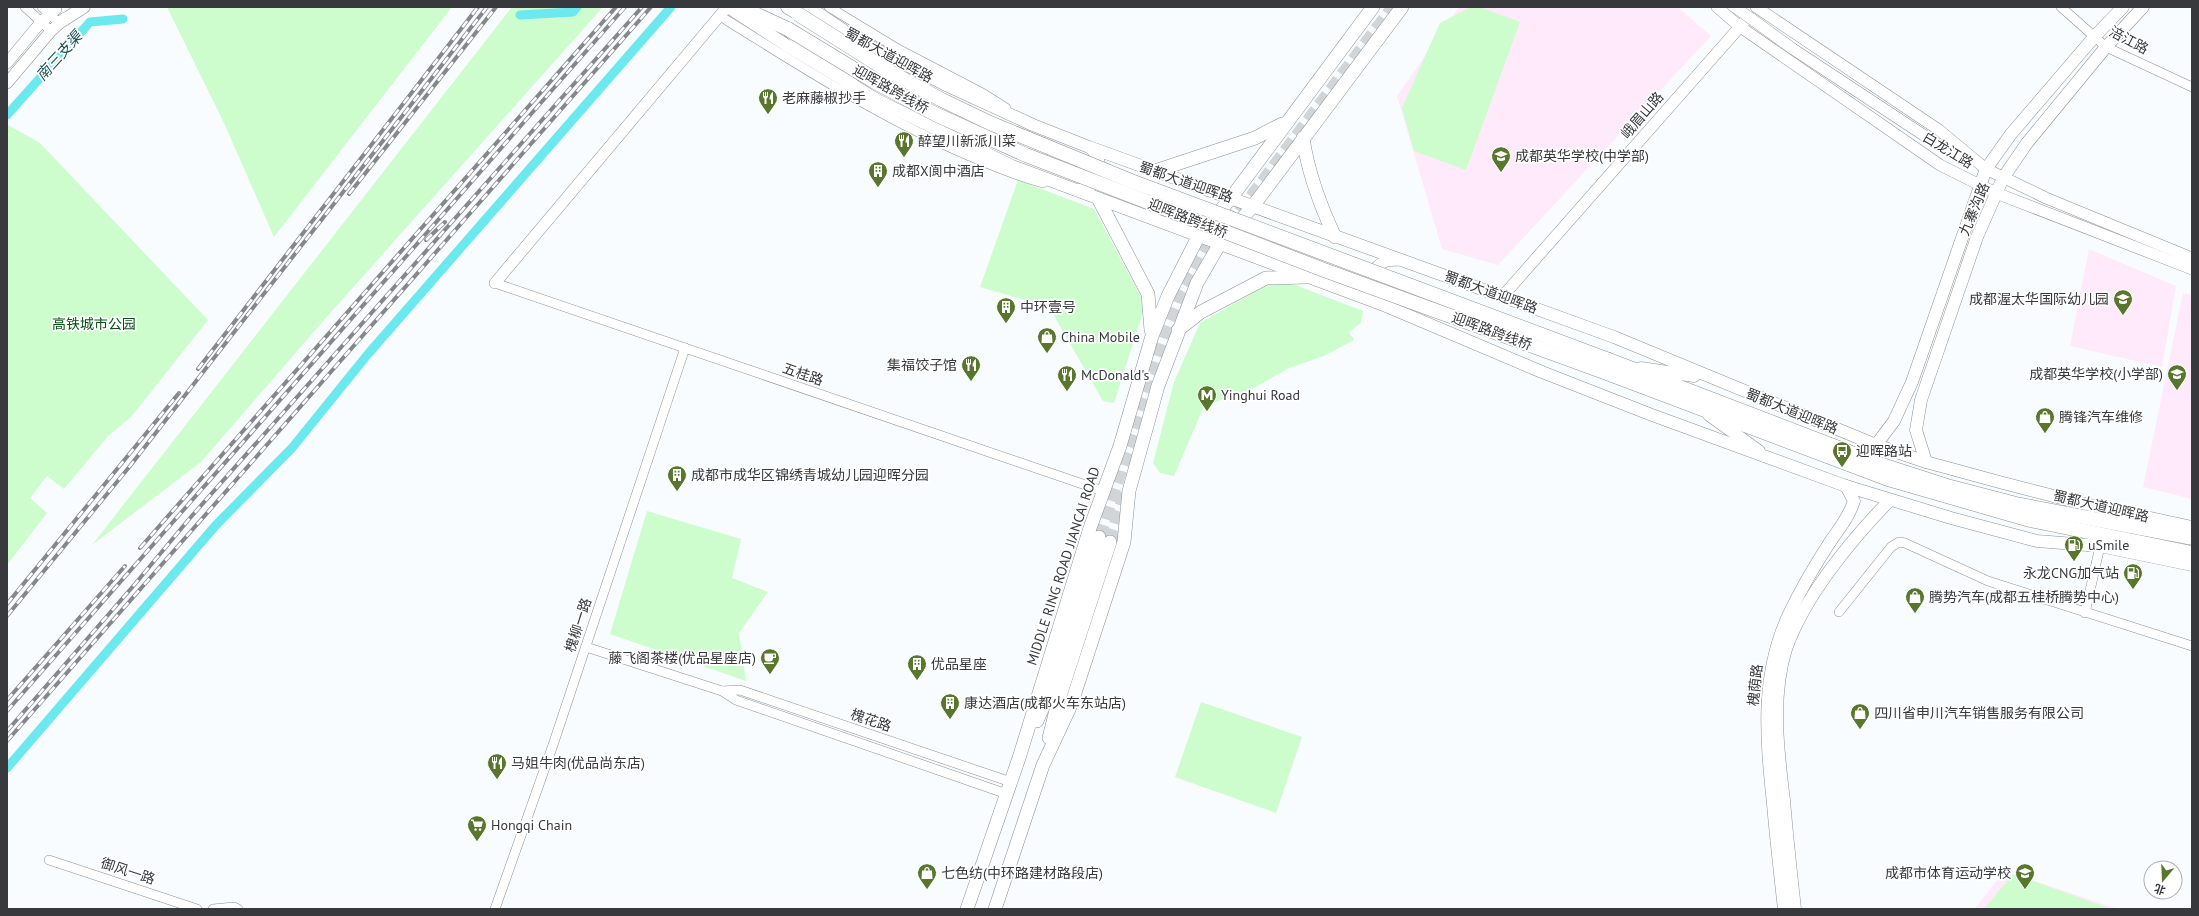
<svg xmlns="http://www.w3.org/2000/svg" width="2199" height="916" font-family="'PT Sans','Noto Sans SC',sans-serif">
  <rect width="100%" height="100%" fill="#f9fcfe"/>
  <g fill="#feeafb">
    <polygon points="1459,7 1678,7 1711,36 1498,265 1442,249 1397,96"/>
    <polygon points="2089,249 2176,286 2162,367 2070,346"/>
    <polygon points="2183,293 2192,295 2192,499 2143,487"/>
    <polygon points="2005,871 2118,909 1974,909"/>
  </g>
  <g fill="#cdfccd">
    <polygon points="167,7 452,7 274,237 224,123"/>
    <polygon points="512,7 603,7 324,320 201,462 92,545"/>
    <polygon points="1471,7 1480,7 1520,22 1466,170 1414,151 1402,108 1440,23"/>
    <polygon points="8,125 40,143 208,320 131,417 108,436 64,489 47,476 30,498 47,513 7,565"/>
    <polygon points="1018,180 1094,209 1141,297 1143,312 1114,403 1103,401 1049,307 980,287"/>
    <polygon points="1285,281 1363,311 1361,323 1349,332 1354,340 1324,356 1289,368 1254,388 1204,406 1174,476 1160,473 1153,463 1174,382 1200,323 1270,283"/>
    <polygon points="647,511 741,539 732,578 768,592 739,633 746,681 610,634"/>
    <polygon points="1201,702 1302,737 1276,813 1175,777"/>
    <polygon points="2013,874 2111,909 1984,909"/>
  </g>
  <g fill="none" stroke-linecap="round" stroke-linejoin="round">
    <g stroke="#6ce9ef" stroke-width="9">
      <polyline points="520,15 573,12 577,7"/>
      <polyline points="7,115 90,22 123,19"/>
      <polyline points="7,768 216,525 292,448 368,354 671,7"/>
    </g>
    <g stroke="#d2d5d7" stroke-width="13" stroke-dasharray="13 6" stroke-linecap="butt">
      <polyline points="1240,212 1393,7"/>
      <polyline points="1099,537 1165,334 1181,293 1207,246 1240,195"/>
      <polyline points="1110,542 1126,490"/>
    </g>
    <defs>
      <g id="minor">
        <polyline points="25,7 51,31"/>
        <polyline points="42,7 59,23"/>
        <polyline points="829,7 898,49 984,94 1006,108"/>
        <polyline points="2061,7 2106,47 2192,87"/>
        <path d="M 720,16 C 795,63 869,110 949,147 C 980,161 1010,174 1043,183"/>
        <polyline points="495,283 1103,491"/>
        <polyline points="1839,612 1891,547 1899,542 1905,543 1988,581 2192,646"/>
        <polyline points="2085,613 2100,546"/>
        <polyline points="586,647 722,691 736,700 1007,794"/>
        <polyline points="722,691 740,690 1011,782"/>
        <polyline points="49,860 197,909"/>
        <polyline points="213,909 234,907 238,909"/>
        <polyline points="495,909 553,745 685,348"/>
      </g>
      <g id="tertiary">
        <polyline points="1717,7 1739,26 1940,165 1996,193 2192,269"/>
        <polyline points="1756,7 1939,130 1986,169 2046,198 2192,258"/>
        <polyline points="7,63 41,22 56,9"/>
        <polyline points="7,83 51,31 65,18"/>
        <polyline points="1931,140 1966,159"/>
        <path d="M 1075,190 C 1103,189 1108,165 1089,147"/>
        <polyline points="495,283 727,7"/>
        <path d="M 1374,294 C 1369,285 1372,268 1382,263 C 1388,260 1395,260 1401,260"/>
        <polyline points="1502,297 1745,21"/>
      </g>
      <g id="secondary">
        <polyline points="728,7 786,45 879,101 1012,166 1386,306 1542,372 1652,415 1846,486 1951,518 2037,541 2100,546 2192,565"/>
        <polyline points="809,7 843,30"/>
        <polyline points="49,14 55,7"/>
        <polyline points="59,23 84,7"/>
        <polyline points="867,45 944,84 1033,125 1089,147 1614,337 1876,445 1926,462 2003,483 2081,503 2192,527"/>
        <polyline points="1641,368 1694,376"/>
        <polyline points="1709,415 1759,451"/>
        <polyline points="1876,445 1894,421 1912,382 1986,169 2011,134 2095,36 2123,7"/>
        <polyline points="1926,462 1916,430 1921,400 1977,237 2003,178 2027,143 2106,47 2143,7"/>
        <path d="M 1784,909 C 1780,874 1776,839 1773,804 C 1766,737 1760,676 1789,614 C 1801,589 1815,565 1830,542 C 1839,529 1849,517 1854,501 L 1846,486"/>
        <path d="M 1795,909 C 1791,873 1787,837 1784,800 C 1778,752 1771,697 1786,649 C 1804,597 1851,540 1889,501"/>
      </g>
      <g id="primary">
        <path d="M 1303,138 C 1308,173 1320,205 1335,237"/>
        <polyline points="1155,171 1255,138 1282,124"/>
        <polyline points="1099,200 1148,294 1151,330"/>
        <polyline points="1178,330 1201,312 1266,278 1306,277"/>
        <polyline points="1037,721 1047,698 1099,537"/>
        <polyline points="1049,738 1058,702 1110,542"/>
        <polyline points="967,909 1019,758 1090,528 1120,446 1152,336 1168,296 1198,237 1231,198 1373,7"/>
        <polyline points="995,909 1043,765 1071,705 1124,542 1129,491 1158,386 1197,283 1219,245 1253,206 1402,7"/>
      </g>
      <g id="trunk">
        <polyline points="740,7 788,29 853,86"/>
        <polyline points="788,7 809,19"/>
        <polyline points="829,28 874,49"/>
        <polyline points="1609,360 1888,467 1947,486 2016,504 2192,538"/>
        <polyline points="1604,372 1888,479 2030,520 2192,553"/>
      </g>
    </defs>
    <use href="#minor" stroke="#8c9298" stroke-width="10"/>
    <use href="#tertiary" stroke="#8c9298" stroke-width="12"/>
    <use href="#secondary" stroke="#8c9298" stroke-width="13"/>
    <use href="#primary" stroke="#8c9298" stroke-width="14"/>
    <use href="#trunk" stroke="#8c9298" stroke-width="15"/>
    <use href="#minor" stroke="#fff" stroke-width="9"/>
    <use href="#tertiary" stroke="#fff" stroke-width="11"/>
    <use href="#secondary" stroke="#fff" stroke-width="12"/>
    <use href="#primary" stroke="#fff" stroke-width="13"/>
    <use href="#trunk" stroke="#fff" stroke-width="14"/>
    <defs>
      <g id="rail">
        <polyline points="349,194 496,7"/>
        <polyline points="426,240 445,222"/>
        <polyline points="198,369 478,7"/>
        <polyline points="140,548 616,7"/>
        <polyline points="7,604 179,393"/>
        <polyline points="7,616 130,466 487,7"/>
        <polyline points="7,700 125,566"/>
        <polyline points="7,711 625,7"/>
        <polyline points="7,731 135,584 190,518 642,7"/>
        <polyline points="7,741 651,7"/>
      </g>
    </defs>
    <use href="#rail" stroke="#85888a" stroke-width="4"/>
    <use href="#rail" stroke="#fff" stroke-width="2.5" stroke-dasharray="8" stroke-linecap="butt"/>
    <defs>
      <polyline id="tertiary-bridge" points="1735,7 1793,49 1931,140"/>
      <g id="trunk-bridge">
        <polyline points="798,14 890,72 942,100 990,123 1131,181 1609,360"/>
        <polyline points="788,29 875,82 937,115 1026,155 1324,270 1604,372"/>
      </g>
    </defs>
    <use href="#tertiary-bridge" stroke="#8c9298" stroke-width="12" stroke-linecap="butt"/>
    <use href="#trunk-bridge" stroke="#8c9298" stroke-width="15" stroke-linecap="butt"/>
    <use href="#tertiary-bridge" stroke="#fff" stroke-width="11"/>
    <use href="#trunk-bridge" stroke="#fff" stroke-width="14"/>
  </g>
  <defs>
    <symbol id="restaurant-pin" viewBox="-11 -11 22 30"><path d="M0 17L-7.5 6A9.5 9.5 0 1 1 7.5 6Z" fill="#59772c" stroke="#fff"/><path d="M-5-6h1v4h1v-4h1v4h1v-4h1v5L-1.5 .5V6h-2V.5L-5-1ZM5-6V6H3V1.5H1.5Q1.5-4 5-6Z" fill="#fff"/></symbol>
    <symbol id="school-pin" viewBox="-11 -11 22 30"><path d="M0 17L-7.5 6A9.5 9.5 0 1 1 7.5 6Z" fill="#59772c" stroke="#fff"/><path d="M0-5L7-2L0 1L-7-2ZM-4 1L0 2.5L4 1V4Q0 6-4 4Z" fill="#fff"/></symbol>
    <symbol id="building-pin" viewBox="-11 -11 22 30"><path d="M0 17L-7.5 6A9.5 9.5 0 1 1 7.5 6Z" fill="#59772c" stroke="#fff"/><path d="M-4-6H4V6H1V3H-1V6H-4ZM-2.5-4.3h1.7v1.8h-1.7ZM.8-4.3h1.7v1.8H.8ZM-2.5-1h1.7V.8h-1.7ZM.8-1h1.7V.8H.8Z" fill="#fff"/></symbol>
    <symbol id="shop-pin" viewBox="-11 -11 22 30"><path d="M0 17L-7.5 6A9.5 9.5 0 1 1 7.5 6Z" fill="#59772c" stroke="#fff"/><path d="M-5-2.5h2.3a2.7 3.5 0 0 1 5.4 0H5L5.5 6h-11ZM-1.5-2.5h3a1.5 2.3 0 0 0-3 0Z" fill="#fff"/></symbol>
    <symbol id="metro-pin" viewBox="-11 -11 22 30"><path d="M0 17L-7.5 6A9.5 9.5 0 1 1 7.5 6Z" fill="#59772c" stroke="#fff"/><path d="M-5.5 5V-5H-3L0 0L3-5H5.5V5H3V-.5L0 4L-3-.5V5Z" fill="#fff"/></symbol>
    <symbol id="bus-pin" viewBox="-11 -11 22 30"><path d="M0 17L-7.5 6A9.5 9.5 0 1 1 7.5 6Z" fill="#59772c" stroke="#fff"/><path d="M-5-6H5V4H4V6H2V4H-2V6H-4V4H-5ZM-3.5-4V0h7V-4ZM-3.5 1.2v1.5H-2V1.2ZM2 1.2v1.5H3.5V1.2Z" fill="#fff"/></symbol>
    <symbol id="fuel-pin" viewBox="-11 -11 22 30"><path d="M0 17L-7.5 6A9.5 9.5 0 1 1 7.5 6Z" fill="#59772c" stroke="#fff"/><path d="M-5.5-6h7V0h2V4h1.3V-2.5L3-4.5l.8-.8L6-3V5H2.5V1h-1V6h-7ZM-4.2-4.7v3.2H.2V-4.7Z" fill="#fff"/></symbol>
    <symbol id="cafe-pin" viewBox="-11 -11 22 30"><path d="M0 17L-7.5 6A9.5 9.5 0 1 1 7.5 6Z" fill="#59772c" stroke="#fff"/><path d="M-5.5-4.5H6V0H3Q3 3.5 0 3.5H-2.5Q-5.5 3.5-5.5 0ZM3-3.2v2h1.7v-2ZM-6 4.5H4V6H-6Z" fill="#fff"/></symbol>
    <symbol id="supermarket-pin" viewBox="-11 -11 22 30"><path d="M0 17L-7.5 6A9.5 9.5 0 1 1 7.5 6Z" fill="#59772c" stroke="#fff"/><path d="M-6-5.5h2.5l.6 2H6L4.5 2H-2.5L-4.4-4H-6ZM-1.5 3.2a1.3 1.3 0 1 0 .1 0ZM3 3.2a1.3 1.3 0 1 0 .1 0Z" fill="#fff"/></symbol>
    <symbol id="university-pin" viewBox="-11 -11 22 30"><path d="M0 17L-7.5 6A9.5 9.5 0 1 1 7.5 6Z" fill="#59772c" stroke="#fff"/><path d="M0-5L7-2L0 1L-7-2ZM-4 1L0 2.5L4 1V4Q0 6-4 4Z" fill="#fff"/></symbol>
  </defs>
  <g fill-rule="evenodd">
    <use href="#restaurant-pin" x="757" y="87" width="22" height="30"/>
    <use href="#restaurant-pin" x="893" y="130" width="22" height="30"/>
    <use href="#school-pin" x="1490" y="145" width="22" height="30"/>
    <use href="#building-pin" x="867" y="160" width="22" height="30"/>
    <use href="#school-pin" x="2112" y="288" width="22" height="30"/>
    <use href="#building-pin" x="995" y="296" width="22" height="30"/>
    <use href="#shop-pin" x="1036" y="326" width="22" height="30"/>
    <use href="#restaurant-pin" x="960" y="354" width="22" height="30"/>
    <use href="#school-pin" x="2166" y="363" width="22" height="30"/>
    <use href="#restaurant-pin" x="1056" y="364" width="22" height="30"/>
    <use href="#metro-pin" x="1196" y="384" width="22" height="30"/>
    <use href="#shop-pin" x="2034" y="406" width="22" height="30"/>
    <use href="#bus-pin" x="1831" y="440" width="22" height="30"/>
    <use href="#building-pin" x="666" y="464" width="22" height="30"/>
    <use href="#fuel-pin" x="2063" y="534" width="22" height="30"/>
    <use href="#fuel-pin" x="2122" y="562" width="22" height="30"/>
    <use href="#shop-pin" x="1904" y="586" width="22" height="30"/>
    <use href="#cafe-pin" x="759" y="647" width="22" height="30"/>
    <use href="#building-pin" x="906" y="653" width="22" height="30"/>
    <use href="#building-pin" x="939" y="692" width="22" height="30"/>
    <use href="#shop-pin" x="1849" y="702" width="22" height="30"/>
    <use href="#restaurant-pin" x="486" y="752" width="22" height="30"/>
    <use href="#supermarket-pin" x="466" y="814" width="22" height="30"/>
    <use href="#shop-pin" x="916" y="862" width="22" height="30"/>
    <use href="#university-pin" x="2014" y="862" width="22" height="30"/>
  </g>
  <g text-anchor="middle" stroke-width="3.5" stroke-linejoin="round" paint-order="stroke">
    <g font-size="14" fill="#37393c" stroke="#fff">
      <text transform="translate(2129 40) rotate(28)" y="5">涪江路</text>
      <text transform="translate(889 55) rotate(29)" y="5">蜀都大道迎晖路</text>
      <text transform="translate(891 89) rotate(29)" y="5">迎晖路跨线桥</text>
      <text transform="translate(1642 115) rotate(-49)" y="5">峨眉山路</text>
      <text transform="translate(1948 150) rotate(31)" y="5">白龙江路</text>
      <text transform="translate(1186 182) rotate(19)" y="5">蜀都大道迎晖路</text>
      <text transform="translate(1974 209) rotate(-67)" y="5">九寨沟路</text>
      <text transform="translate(1188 218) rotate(21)" y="5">迎晖路跨线桥</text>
      <text transform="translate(1491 292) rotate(20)" y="5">蜀都大道迎晖路</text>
      <text transform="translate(1492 331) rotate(20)" y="5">迎晖路跨线桥</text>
      <text transform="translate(803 374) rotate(19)" y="5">五桂路</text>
      <text transform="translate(1792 411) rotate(22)" y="5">蜀都大道迎晖路</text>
      <text transform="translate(2101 506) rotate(13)" y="5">蜀都大道迎晖路</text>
      <text transform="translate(1063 566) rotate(-72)" y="5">MIDDLE RING ROAD JIANCAI ROAD</text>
      <text transform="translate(578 625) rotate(-72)" y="5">槐柳一路</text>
      <text transform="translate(1755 685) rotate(-84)" y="5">槐荫路</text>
      <text transform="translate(871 720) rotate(19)" y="5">槐花路</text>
      <text transform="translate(128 871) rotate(18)" y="5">御风一路</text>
    </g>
    <g font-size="14" fill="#37393c" stroke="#fff" text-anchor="start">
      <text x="782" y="103">老麻藤椒抄手</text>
      <text x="918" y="146">醉望川新派川菜</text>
      <text x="1515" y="161">成都英华学校(中学部)</text>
      <text x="892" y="176">成都X阆中酒店</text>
      <text x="2109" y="304" text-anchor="end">成都渥太华国际幼儿园</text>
      <text x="1020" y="312">中环壹号</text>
      <text x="1061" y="342">China Mobile</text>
      <text x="957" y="370" text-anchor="end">集福饺子馆</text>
      <text x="2163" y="379" text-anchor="end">成都英华学校(小学部)</text>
      <text x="1081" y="380">McDonald's</text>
      <text x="1221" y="400">Yinghui Road</text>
      <text x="2059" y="422">腾锋汽车维修</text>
      <text x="1856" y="456">迎晖路站</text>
      <text x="691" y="480">成都市成华区锦绣青城幼儿园迎晖分园</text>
      <text x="2088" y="550">uSmile</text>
      <text x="2119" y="578" text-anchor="end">永龙CNG加气站</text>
      <text x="1929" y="602">腾势汽车(成都五桂桥腾势中心)</text>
      <text x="756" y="663" text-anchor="end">藤飞阁茶楼(优品星座店)</text>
      <text x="931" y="669">优品星座</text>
      <text x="964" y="708">康达酒店(成都火车东站店)</text>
      <text x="1874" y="718">四川省申川汽车销售服务有限公司</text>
      <text x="511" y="768">马姐牛肉(优品尚东店)</text>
      <text x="491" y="830">Hongqi Chain</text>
      <text x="941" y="878">七色纺(中环路建材路段店)</text>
      <text x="2011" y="878" text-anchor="end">成都市体育运动学校</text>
    </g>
    <g font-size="14" fill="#085116" stroke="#fff">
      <text x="94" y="329">高铁城市公园</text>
    </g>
    <g font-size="15" font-style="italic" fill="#1d5456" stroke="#fff">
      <text transform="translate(59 56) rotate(-48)" y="5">南三支渠</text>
    </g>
  </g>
  <rect width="2199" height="916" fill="none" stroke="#37393c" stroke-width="16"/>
  <g transform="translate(2163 880) rotate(199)"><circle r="19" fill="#ffffff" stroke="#afb0b1"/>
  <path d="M0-3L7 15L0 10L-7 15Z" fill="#59772c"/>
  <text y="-6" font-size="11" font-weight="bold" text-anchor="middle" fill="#37393c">北</text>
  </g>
</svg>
